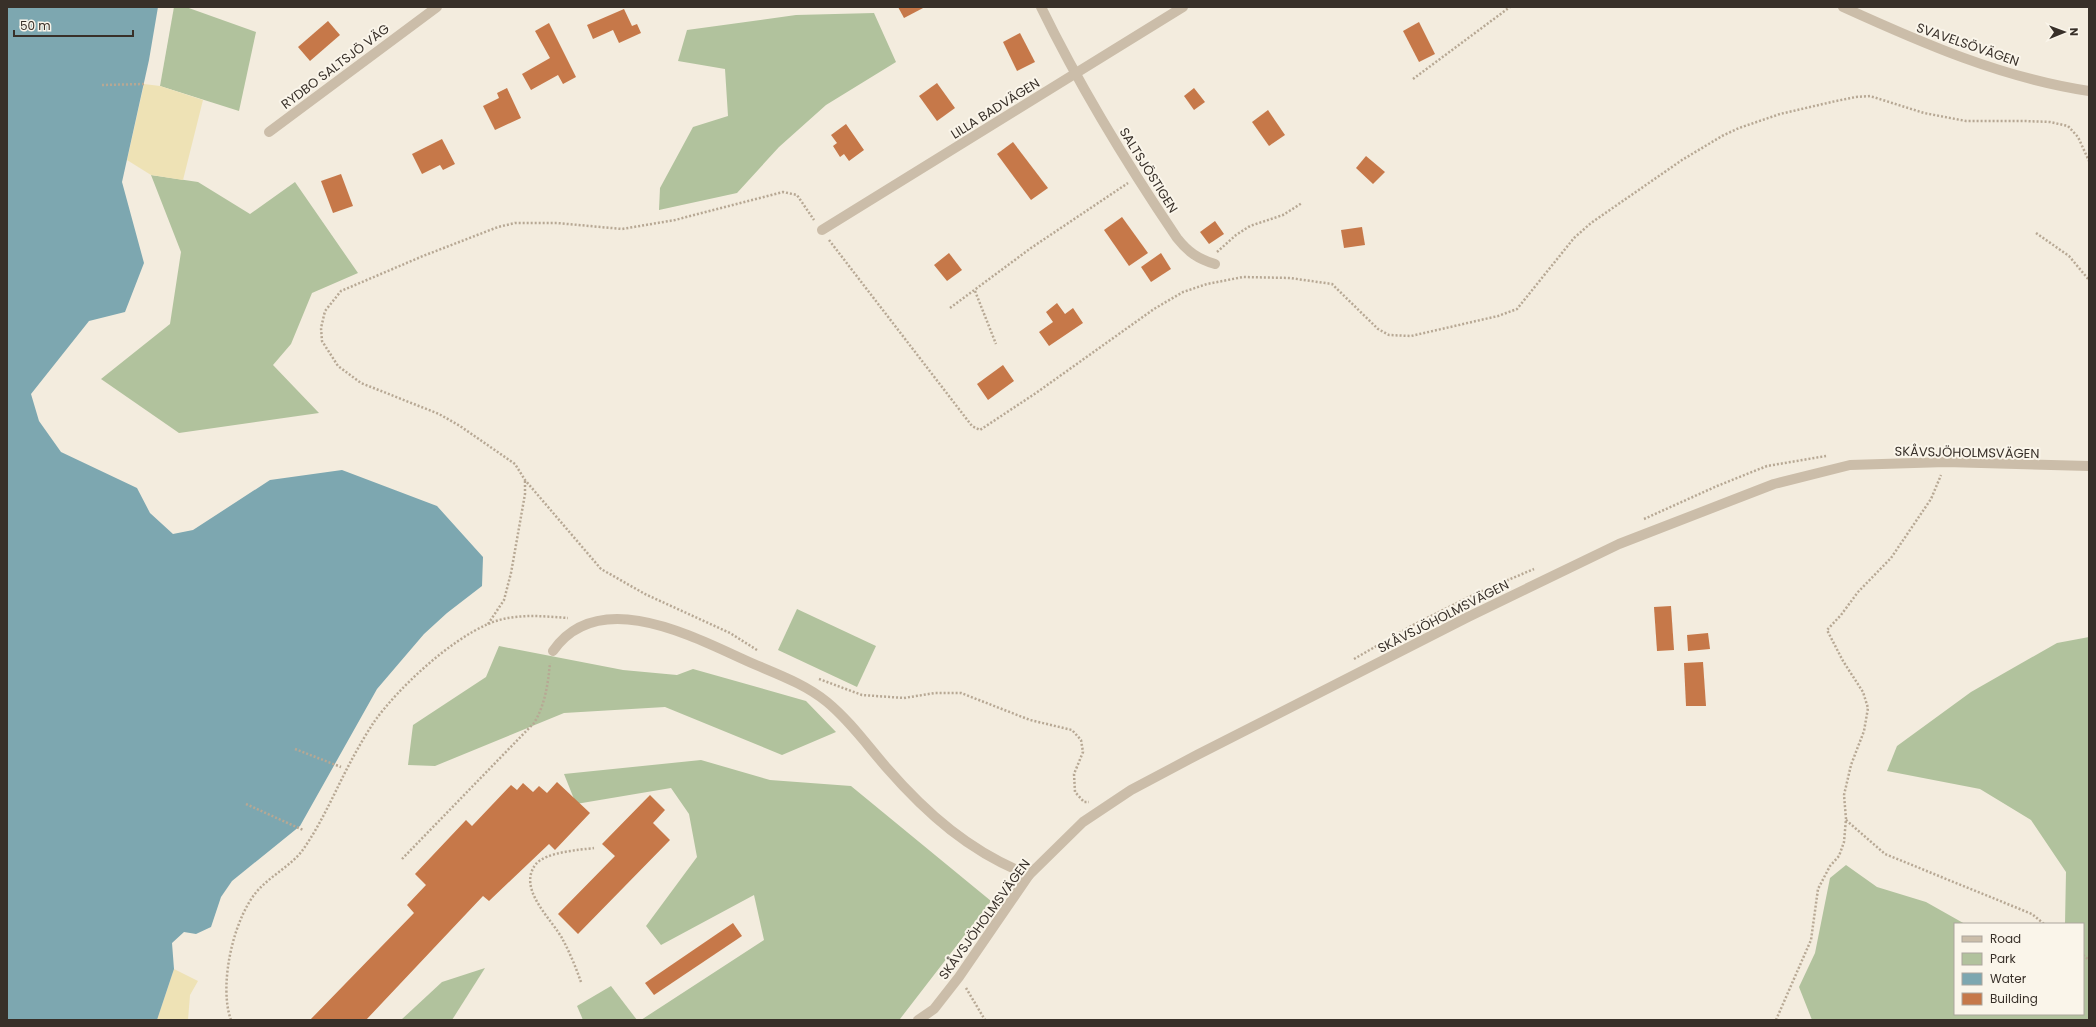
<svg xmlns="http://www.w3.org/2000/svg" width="2096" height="1027" font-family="Poppins,sans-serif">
  <rect width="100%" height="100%" fill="#f3ecde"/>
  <g fill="#b1c29d">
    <polygon points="174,7 186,7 256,32 239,111 160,86"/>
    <polygon points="874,13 896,62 826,105 779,147 737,193 659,210 660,188 693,127 728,116 725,69 678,61 687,30 796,15"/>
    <polygon points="151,175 198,182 250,214 295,182 358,273 312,293 291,344 273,365 319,413 179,433 101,379 170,324 181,252"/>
    <polygon points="797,609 876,646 857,687 778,650"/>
    <polygon points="2089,637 2089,1020 1812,1020 1799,987 1815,953 1830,878 1846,865 1877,887 1926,902 1965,924 1955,924 1955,1014 2083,1014 2083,924 2065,924 2066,872 2031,820 1980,789 1887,771 1897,746 1971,692 2057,643"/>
    <polygon points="499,646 623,670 677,675 693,669 806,701 836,732 782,755 665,707 564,713 435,766 408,765 413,725 486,677"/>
    <polygon points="701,760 770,780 851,786 991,901 900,1019 641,1020 764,940 754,895 661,945 646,926 697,857 689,814 671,788 576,804 564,774"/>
    <polygon points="485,968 452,1020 401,1020 442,982"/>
    <polygon points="611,986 637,1020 583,1020 577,1006"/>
  </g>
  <g fill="#eee2b5">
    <polygon points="144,84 160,86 203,100 183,180 151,175 127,160"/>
    <polygon points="174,969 198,981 190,995 188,1020 157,1020"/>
  </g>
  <polygon fill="#7da7b0" points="7,7 158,7 149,60 122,182 144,263 125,312 89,321 31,394 39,421 61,452 137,488 150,513 173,534 193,530 270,480 342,470 437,506 483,557 482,586 447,613 424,634 377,689 300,826 232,881 221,897 211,927 196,934 184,932 172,943 174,969 157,1020 7,1020"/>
  <g fill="#c67849">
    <polygon points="898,7 925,7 904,18"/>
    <polygon points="624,9 632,26 637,24 641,33 619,43 613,30 593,39 587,25"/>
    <polygon points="328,21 340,35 310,61 298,47"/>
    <polygon points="1419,22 1435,54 1419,62 1403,31"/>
    <polygon points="549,23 576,77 563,84 558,75 531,90 522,74 550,58 535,31"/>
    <polygon points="1020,33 1035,62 1017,71 1003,42"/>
    <polygon points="937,83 955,108 937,121 919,96"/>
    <polygon points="507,88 521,118 495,130 483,106 499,98 497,93"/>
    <polygon points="1194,88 1205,102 1194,110 1184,96"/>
    <polygon points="1268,110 1285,135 1269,146 1252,122"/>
    <polygon points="846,124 864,150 849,161 844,154 840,157 833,146 837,143 831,135"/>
    <polygon points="442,139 455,164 443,170 440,165 422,174 412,154"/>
    <polygon points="1013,142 1048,188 1031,200 997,154"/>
    <polygon points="1366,156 1385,172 1373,184 1356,168"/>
    <polygon points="341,174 353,206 333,213 321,181"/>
    <polygon points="1122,217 1148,253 1129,266 1104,230"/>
    <polygon points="1215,221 1224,234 1209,244 1200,232"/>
    <polygon points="1362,227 1365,245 1344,248 1341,230"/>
    <polygon points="949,253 962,270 947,281 934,265"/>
    <polygon points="1161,253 1171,269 1151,282 1141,267"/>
    <polygon points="1057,303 1065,314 1073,308 1083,323 1049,346 1039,332 1053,322 1046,312"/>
    <polygon points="1003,365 1014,381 988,400 977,384"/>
    <polygon points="1671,606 1674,650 1657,651 1654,607"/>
    <polygon points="1708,633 1710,649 1688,651 1687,635"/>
    <polygon points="1703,662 1706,706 1686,706 1684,663"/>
    <polygon points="557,782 590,813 555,850 549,844 489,901 483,896 366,1020 310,1020 414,913 407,905 426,885 415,874 466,820 472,826 511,785 517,790 523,783 533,792 539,786 547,793"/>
    <polygon points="650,795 665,810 653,823 670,840 578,934 558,914 615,856 602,844"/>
    <polygon points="733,923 742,936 654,995 645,983"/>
  </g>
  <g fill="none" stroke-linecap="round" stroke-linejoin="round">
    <g stroke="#b7a894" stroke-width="2.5" stroke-dasharray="2 2" stroke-linecap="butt">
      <polyline points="1413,79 1510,7"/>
      <polyline points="102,85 144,84"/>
      <polyline points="2036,233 2069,256 2089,280"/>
      <polyline points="829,240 972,426 980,430 1036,393 1154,309 1183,292 1207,284 1243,277 1290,278 1332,284 1378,329 1389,335 1411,336 1498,316 1517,309 1574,238 1591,223 1682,160 1722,136 1739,128 1780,114 1836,101 1856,97 1870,96 1924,113 1966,121 2025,121 2050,122 2068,126 2078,137 2089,161"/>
      <polyline points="1217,252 1236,235 1250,226 1283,215 1302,203"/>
      <polyline points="975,291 996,344"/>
      <polyline points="950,308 1031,248 1128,183"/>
      <polyline points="1644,519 1717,486 1767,466 1826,456"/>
      <polyline points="488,624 504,600 511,573 525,494 525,480"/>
      <polyline points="757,650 730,633 645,594 601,569 525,480 515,464 460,426 439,414 361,383 338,366 322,341 321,328 325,311 341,291 423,256 498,227 515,223 557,223 622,229 675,220 783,192 797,195 814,220"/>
      <polyline points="1354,659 1413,625 1475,594 1534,569"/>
      <polyline points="819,679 862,695 904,698 935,693 961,693 1030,720 1072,730 1081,740 1083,752 1074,774 1075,792 1084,802 1089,802"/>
      <polyline points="295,749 341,767"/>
      <polyline points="246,804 303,830"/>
      <polyline points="1846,820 1885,854 2032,914 2044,924"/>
      <path d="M 402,859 L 534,723 C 545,705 548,684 550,663"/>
      <polyline points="2083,955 2089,960"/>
      <path d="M 581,982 C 576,968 570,953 563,940 C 553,920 516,889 536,864 C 546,852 579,850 594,848"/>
      <polyline points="966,988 985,1020"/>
      <path d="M 231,1020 C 218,985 234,913 261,887 C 274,874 291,865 302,851 C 322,823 335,791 351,761 C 358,748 366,734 374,722 C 399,687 449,641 488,624 C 513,613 541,616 568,618"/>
      <polyline points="1776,1020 1811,940 1818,889 1830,866 1839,856 1844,842 1846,819 1844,795 1851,765 1864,731 1868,708 1863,692 1843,661 1827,630 1841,615 1858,592 1891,558 1931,499 1941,475"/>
    </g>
    <g stroke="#cbbda9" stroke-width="10">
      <path d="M 1041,7 C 1080,87 1127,164 1177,238 C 1188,252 1198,259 1215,264"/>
      <path d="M 1843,7 C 1922,43 2002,78 2089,91"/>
      <polyline points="269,132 437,7"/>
      <polyline points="822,230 1183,7"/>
      <path d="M 553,651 C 598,586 692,636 747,661 C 774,673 804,683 827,702 C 850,721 867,745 886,767 C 927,814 970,852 1029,875"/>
      <polyline points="918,1020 934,1009 959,977 1029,875 1083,822 1131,790 1197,755 1468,617 1619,544 1774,484 1850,465 1946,462 2089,466"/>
    </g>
  </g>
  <g text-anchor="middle" stroke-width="4" stroke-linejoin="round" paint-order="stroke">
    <g font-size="13" fill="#383029" stroke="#faf5ea">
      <text transform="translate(1968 44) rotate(19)" y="5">SVAVELSÖVÄGEN</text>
      <text transform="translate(335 66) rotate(-37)" y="5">RYDBO SALTSJÖ VÄG</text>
      <text transform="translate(995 108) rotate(-32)" y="5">LILLA BADVÄGEN</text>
      <text transform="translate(1149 170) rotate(58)" y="5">SALTSJÖSTIGEN</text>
      <text transform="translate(1967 452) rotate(1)" y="5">SKÅVSJÖHOLMSVÄGEN</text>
      <text transform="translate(1443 616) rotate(-27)" y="5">SKÅVSJÖHOLMSVÄGEN</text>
      <text transform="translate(984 919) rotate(-54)" y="5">SKÅVSJÖHOLMSVÄGEN</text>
    </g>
  </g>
  <rect width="2096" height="1027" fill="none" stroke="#383029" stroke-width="16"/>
  <rect x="1954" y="923" width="130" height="92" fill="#faf5ea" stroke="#aca69d"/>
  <rect x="1962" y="936" width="20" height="6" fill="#cbbda9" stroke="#aca69d"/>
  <text x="1990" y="943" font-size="12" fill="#383029">Road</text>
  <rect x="1962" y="953" width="20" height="12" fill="#b1c29d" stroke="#aca69d"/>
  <text x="1990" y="963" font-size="12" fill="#383029">Park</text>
  <rect x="1962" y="973" width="20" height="12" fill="#7da7b0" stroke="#aca69d"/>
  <text x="1990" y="983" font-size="12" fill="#383029">Water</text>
  <rect x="1962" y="993" width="20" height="12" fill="#c67849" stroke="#aca69d"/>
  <text x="1990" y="1003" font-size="12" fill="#383029">Building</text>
  <g transform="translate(2064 32) rotate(89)" stroke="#faf5ea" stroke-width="3" paint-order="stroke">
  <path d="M0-3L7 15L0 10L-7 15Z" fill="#383029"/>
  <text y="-6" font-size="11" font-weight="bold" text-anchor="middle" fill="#383029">N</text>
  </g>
  <path d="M14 30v6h119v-6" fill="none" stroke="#383029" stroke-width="2"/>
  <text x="20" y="30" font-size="12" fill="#383029" stroke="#faf5ea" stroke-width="3" paint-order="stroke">50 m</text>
</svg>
